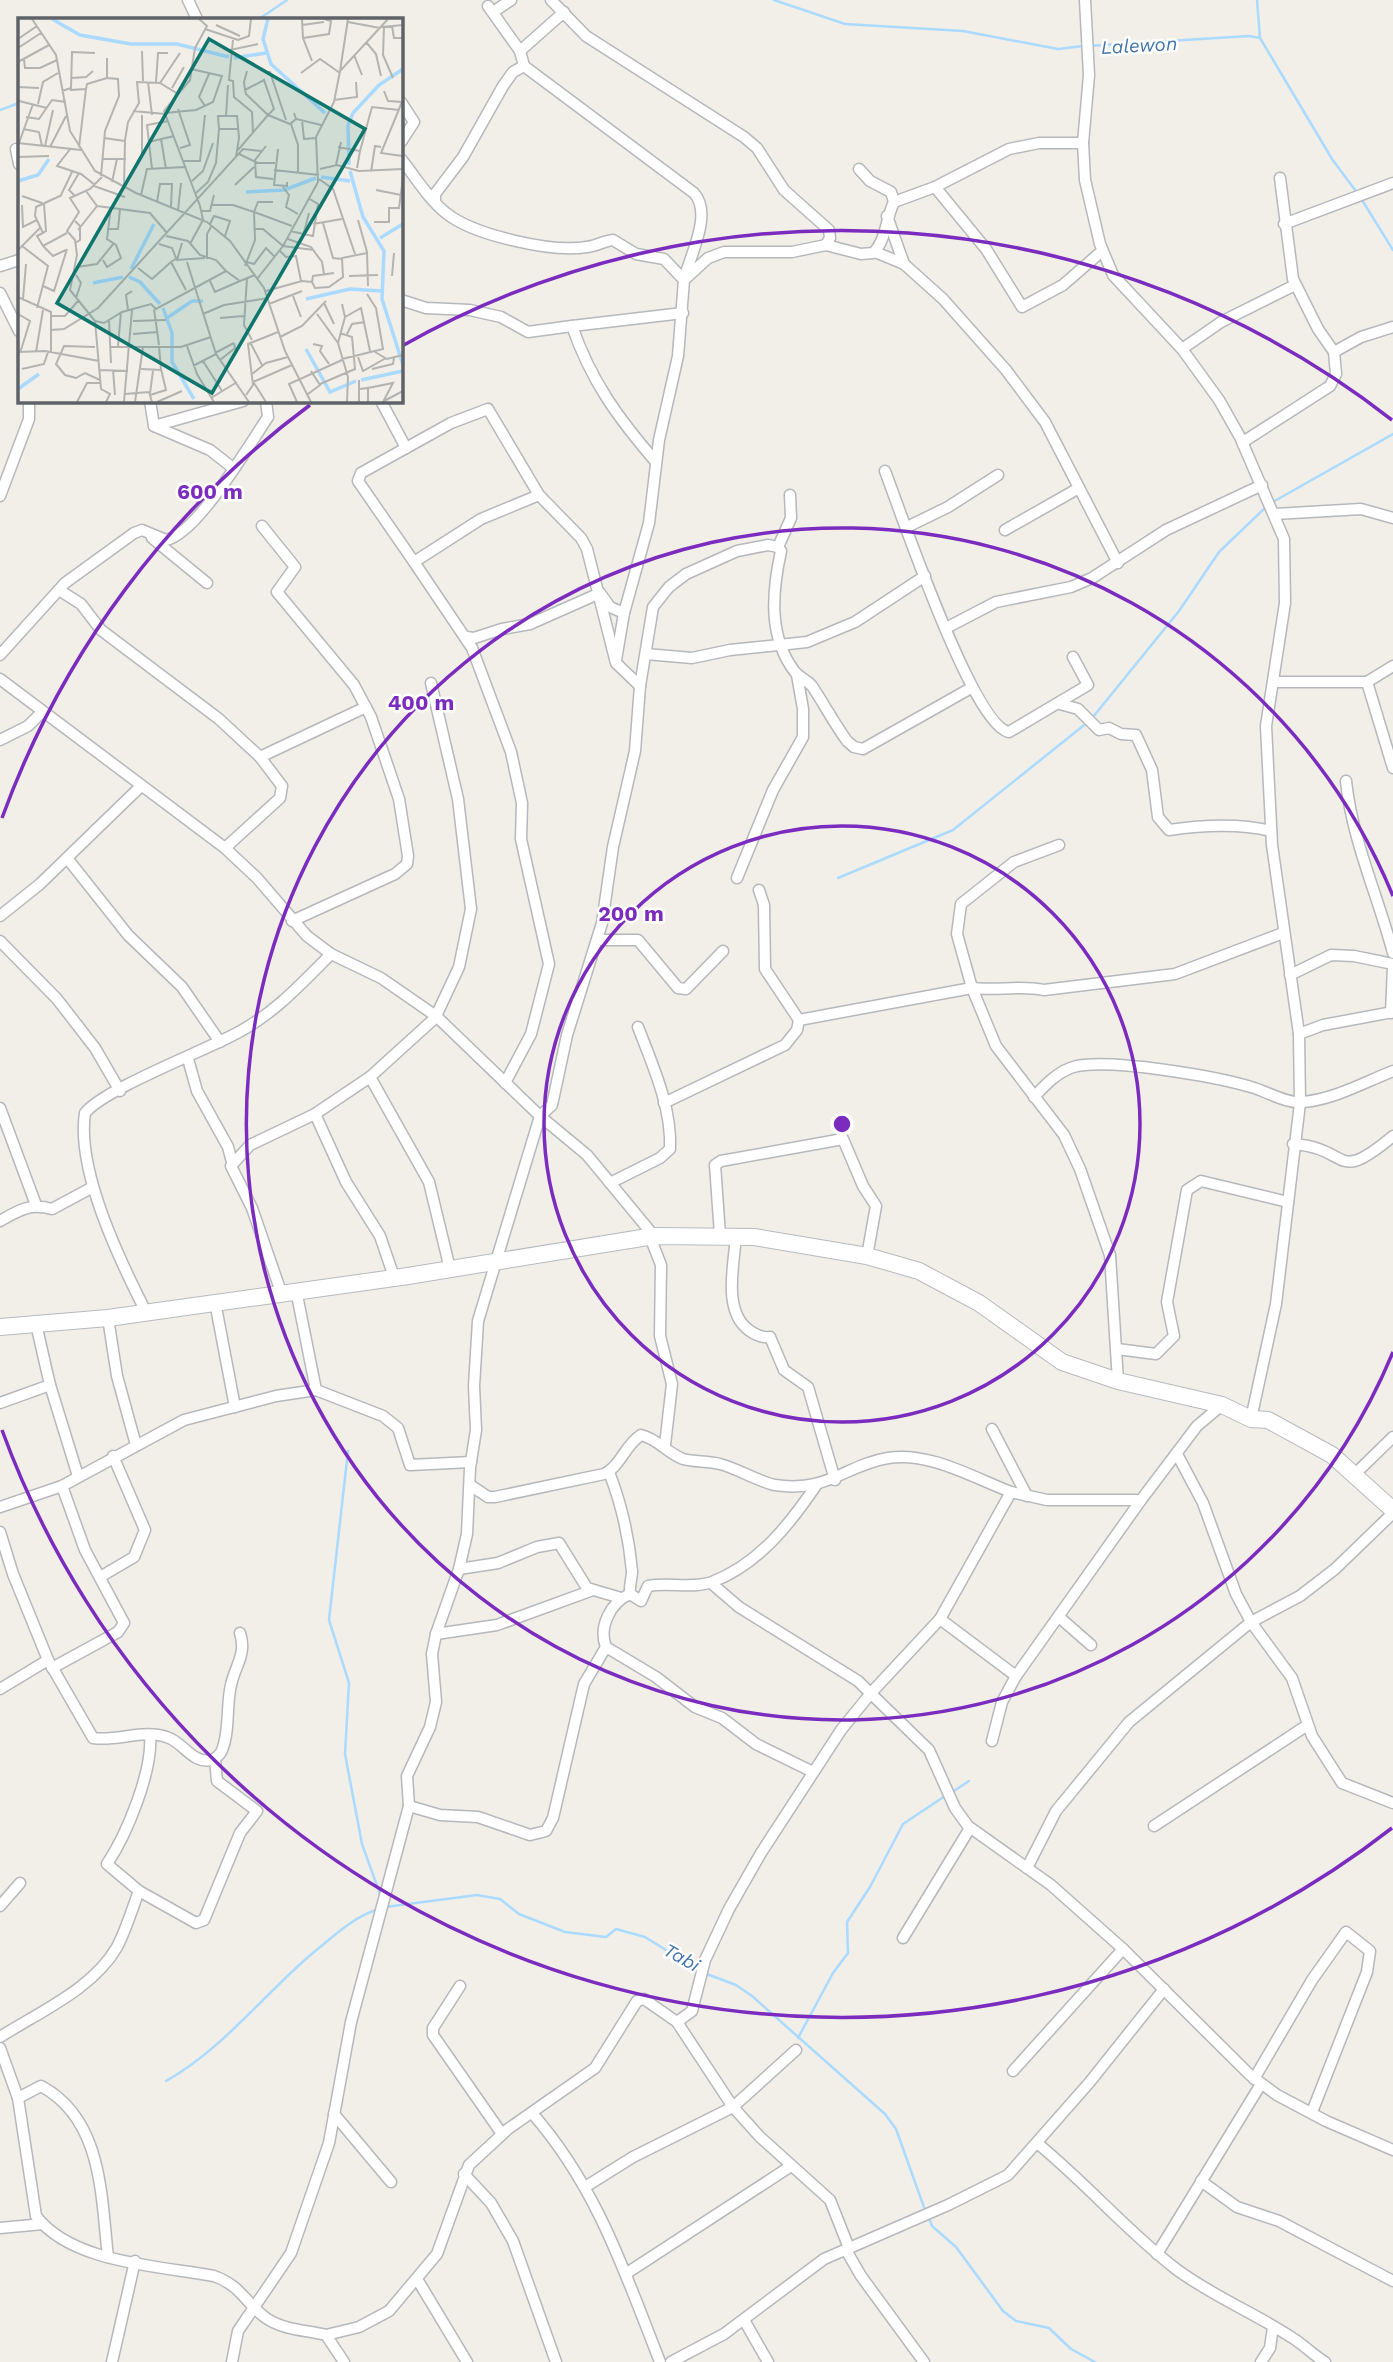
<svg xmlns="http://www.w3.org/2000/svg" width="1393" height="2362" font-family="'Work Sans',sans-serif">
  <rect width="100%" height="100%" fill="#f1efe8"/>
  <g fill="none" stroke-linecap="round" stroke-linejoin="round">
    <g stroke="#aadaff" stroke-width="2.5">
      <polyline points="774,0 845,24 963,31 1058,49 1083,46"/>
      <polyline points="1257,0 1260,38 1332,159 1358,194"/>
      <polyline points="259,19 287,0"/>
      <polyline points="1089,46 1249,36 1260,38"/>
      <polyline points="0,110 19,103"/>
      <polyline points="1362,200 1393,250"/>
      <polyline points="1271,503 1393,434"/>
      <polyline points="1093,717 1179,611 1219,552 1266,507"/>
      <polyline points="838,878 953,830 1088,722"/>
      <polyline points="348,1451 329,1620 349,1683 345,1754 362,1844 380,1894"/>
      <polyline points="951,1793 969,1781"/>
      <polyline points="385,1907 477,1895 500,1899 519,1914 565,1932 606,1937 616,1929 645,1937 698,1970"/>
      <polyline points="704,1973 736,1985 752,1996 885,2114 896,2129 925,2210"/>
      <polyline points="798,2038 833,1973 848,1953 847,1922 870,1887 903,1824 945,1796"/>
      <path d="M 166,2081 C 222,2050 265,1993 314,1952 C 334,1936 352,1918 376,1910"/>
      <polyline points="928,2216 932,2226 956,2247 1003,2311 1016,2321 1049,2328 1071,2349 1095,2362"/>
    </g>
    <defs>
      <g id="street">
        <polyline points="188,0 197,19"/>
        <polyline points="551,0 586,36 744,137 757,148 784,190 829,230 830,238 826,245"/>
        <polyline points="1085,0 1089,75 1083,143 1085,180 1100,244 1113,275 1182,349 1219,400 1240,437 1284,539 1285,603 1266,726 1272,845 1299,1034 1300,1103 1276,1304 1251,1419"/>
        <polyline points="488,6 520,51 524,66"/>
        <polyline points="493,12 511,0"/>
        <polyline points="520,51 564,12"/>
        <polyline points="401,102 414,122 401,142"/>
        <polyline points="16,149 19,164"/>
        <path d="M 401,159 C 415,176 428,199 446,213 C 473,235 552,253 587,247 C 596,246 604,241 613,240 L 636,254 L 664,259 L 684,280 C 690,255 713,214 694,193 L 524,66 L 513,72 L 503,86 L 463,157 L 435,194 L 435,202"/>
        <polyline points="859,169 870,181 891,192 894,202 935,187 1009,149 1039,143 1083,143"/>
        <polyline points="1280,178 1293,279 1318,329 1334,352"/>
        <polyline points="935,187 986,249 1022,307 1063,285 1102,251"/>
        <polyline points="887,216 904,264"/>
        <polyline points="1284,224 1393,183"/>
        <polyline points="875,252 904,264 943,299 1006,370 1045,422 1118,563"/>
        <polyline points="0,266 19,260"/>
        <polyline points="0,293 19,331"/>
        <path d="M 401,300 L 426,308 L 470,310 L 501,317 L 528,332 L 572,326 C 591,381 618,418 656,462"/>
        <polyline points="572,326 683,313"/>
        <polyline points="1182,349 1221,322 1295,285"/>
        <polyline points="150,401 154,426 210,450 233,468"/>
        <polyline points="381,401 406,448"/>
        <polyline points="154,426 243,401"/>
        <polyline points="1243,442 1330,386 1336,374 1334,352 1361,337 1393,327"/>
        <path d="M 885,471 C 901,513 973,726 1009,732 L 1088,685 L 1073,657"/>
        <polyline points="539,495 481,519 414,562 358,481 361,473 451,423 488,409 539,495 581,538 587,549 616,663 640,686"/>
        <path d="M 790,495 L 791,518 L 778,547 L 781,551 C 772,592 768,637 795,672 C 800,678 807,680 812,686 C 824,704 834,723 847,741 L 854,747 L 863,749 L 971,688"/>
        <polyline points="0,496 29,419 29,401"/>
        <polyline points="1275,514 1361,509 1393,518"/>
        <polyline points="262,526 295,567 277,592 354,685 371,717 399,799 408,856 407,864 395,874 292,921"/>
        <polyline points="907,527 948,507 998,475"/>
        <polyline points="1005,530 1079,488"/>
        <polyline points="152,538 207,583"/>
        <polyline points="414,562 472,648 511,752 522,803 521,839 549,964 531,1034 505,1083"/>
        <polyline points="59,590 81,604 101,630 219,719 260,757 282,786 280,798 225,848"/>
        <polyline points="946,628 996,602 1071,587 1092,578 1166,530 1262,485"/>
        <polyline points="466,637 474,638 502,629 530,624 600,593 610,607 624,613"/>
        <polyline points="646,654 692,658 730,650 807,642 855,622 925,576"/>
        <path d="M 0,655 L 65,583 L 134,533 L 142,530 L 166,540 C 197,534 249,445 268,417 L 266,401"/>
        <path d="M 616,660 L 624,613 L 649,523 L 659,440 L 678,356 L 684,280 L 708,258 L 724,252 L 792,252 L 826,245 L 861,254 L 873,253 C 886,241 886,218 894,202"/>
        <polyline points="0,679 225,848 257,878 307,936 331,954 381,978 436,1016 540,1116 587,1155 654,1236 652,1242 661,1265 660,1336 672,1384 665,1445"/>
        <polyline points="1274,682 1367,682 1393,768"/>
        <polyline points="1367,682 1393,666"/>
        <polyline points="431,683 458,799 471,909 459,967 436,1016"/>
        <path d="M 1060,704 L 1078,709 L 1099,730 L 1109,728 L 1121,734 L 1136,735 L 1152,770 L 1158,817 L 1169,830 C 1203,825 1238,823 1271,831"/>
        <polyline points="0,740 28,726 42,712"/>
        <polyline points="260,757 366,707"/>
        <path d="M 1346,781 C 1352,840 1378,896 1393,953"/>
        <path d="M 1059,845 L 1014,862 L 961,904 L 957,934 L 972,988 C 997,991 1020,985 1044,990 L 1175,974 L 1283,933"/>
        <polyline points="67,858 128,935 182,987 220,1042"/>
        <polyline points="737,878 773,790 803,737 803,709 797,675"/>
        <polyline points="759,890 764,905 765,969 799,1020"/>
        <polyline points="0,916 40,884 140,787"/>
        <polyline points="597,940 638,940 678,988 686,989 723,951"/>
        <polyline points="0,941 57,999 95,1048 120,1091"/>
        <polyline points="1290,975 1331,955 1354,956 1393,964"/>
        <polyline points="1391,1013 1393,967"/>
        <polyline points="1299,1034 1323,1025 1393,1012"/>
        <polyline points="188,1059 197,1091 228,1147 232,1162"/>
        <polyline points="370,1077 429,1182 450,1269"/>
        <path d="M 1034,1097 C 1046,1084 1059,1070 1077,1066 C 1113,1059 1214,1076 1251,1087 C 1266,1091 1287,1104 1302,1102 C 1333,1100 1365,1082 1393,1071"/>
        <polyline points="664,1103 785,1045 797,1030 799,1020 972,988 996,1046 1064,1135 1080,1169 1110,1255 1118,1381"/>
        <polyline points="0,1108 36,1205"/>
        <polyline points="315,1114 370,1077 435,1018"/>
        <path d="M 1293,1144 C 1352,1148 1333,1186 1393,1136"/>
        <path d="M 610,1183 L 660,1158 L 670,1149 C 672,1108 653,1066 638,1027"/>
        <path d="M 0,1221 C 19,1210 30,1203 52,1209 L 93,1187"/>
        <polyline points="720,1235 715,1165 721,1161 843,1139 863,1186 876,1206 867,1256"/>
        <path d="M 736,1236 C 734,1265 722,1312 750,1331 C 756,1335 763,1338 770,1337 L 784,1370 L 808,1387 L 835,1480"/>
        <polyline points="296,1290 316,1390"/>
        <polyline points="281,1292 252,1208 231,1166 250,1145 315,1114 346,1182 380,1236 394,1277"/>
        <polyline points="215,1302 235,1407"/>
        <path d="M 146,1312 C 120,1261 76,1170 85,1113 C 104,1089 204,1051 237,1033 C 275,1013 301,984 331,954"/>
        <polyline points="108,1318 117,1376 136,1445"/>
        <polyline points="36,1324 50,1385 78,1476"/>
        <polyline points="1117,1349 1156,1354 1174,1336 1167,1302 1187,1190 1201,1181 1288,1202"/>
        <polyline points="0,1403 50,1385"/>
        <polyline points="992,1429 1027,1496"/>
        <polyline points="1177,1454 1203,1503 1236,1594 1251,1622 1292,1678 1312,1736 1342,1783 1393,1803"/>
        <path d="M 609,1472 C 621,1503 629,1538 632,1571 C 632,1579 629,1586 630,1594 L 641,1601 L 648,1586 C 668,1582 693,1589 712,1582 C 759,1564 790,1524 817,1484"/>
        <polyline points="1355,1474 1393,1437"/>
        <path d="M 470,1485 L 488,1497 L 495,1497 L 604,1474 C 620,1467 625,1445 641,1435 C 658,1439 667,1453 683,1459 C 694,1462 708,1461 720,1464 C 736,1468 762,1483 775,1485 C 828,1493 845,1465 888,1458 C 929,1451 974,1478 1011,1492"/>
        <polyline points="0,1507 62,1486 184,1420 276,1396 316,1390 383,1416 398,1428 410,1465 471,1462"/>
        <path d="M 0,1532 L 13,1574 L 48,1660 L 93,1738 C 118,1742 144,1728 169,1738 C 183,1743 193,1764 211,1760 C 215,1759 221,1754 222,1750 C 230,1731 226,1705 231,1685 C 235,1666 247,1654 240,1633"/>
        <polyline points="459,1569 498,1563 537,1547 559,1543 587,1588 621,1598"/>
        <polyline points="100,1577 134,1557 145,1530 113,1456"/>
        <polyline points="711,1583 739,1607 858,1681 929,1750 955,1808 968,1826 1051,1885 1123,1949 1250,2075 1277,2095 1326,2121 1393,2150"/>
        <path d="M 630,1594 C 611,1602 598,1627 606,1647 L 656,1677 L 695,1707 L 722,1718 L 756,1744 L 813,1772"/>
        <polyline points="1059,1617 1091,1645"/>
        <polyline points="940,1619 1016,1676 1141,1500"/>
        <polyline points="436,1634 497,1625 593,1590"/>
        <polyline points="52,1668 118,1632 124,1623 85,1550 62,1486"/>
        <polyline points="0,1689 48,1660"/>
        <path d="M 150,1735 C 153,1771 127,1834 107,1864 L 139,1891 L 196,1923 L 204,1920 L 240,1833 L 257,1811 L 217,1781 L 215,1759"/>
        <polyline points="992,1741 1002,1702 1016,1676"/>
        <polyline points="409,1806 440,1815 478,1817 530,1835 546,1831 553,1818 584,1684 606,1647"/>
        <polyline points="1154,1826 1306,1726"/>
        <polyline points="1027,1868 1056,1811 1129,1722 1251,1622 1300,1596 1335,1569 1393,1513"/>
        <polyline points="0,1906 20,1883"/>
        <polyline points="903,1938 970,1828"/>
        <polyline points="460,1986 433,2028 433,2035 502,2134"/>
        <polyline points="677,2022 733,2107 760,2137 830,2200 849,2248"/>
        <path d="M 0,2037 C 39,2012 93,1989 117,1947 C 126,1930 132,1909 139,1891"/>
        <path d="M 0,2048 L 18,2098 L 36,2216 C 71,2263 160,2266 214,2276 C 242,2286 245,2303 266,2318 C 283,2330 306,2330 326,2335 L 344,2362"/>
        <polyline points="1013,2071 1123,1949"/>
        <polyline points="1254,2079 1312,1980 1346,1932 1370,1951 1367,1972 1312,2112"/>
        <path d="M 18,2098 L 41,2086 C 103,2119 101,2197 108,2257"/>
        <path d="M 532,2113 C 597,2187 625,2273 660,2362"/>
        <polyline points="334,2114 391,2182"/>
        <path d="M 1037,2143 C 1086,2183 1126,2230 1176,2269 C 1212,2296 1253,2312 1291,2337 C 1303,2344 1313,2355 1325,2362"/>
        <polyline points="464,2174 491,2203 513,2241 556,2362"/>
        <polyline points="1201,2181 1237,2207 1279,2221 1393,2281"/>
        <polyline points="585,2187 633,2157 733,2107 796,2050"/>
        <polyline points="0,2228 43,2224"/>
        <polyline points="846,2250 861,2276 924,2362"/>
        <polyline points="1157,2254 1261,2084"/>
        <polyline points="627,2273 791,2166"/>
        <polyline points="417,2279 467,2362"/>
        <polyline points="744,2320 768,2362"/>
        <polyline points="326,2335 359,2327 389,2311 437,2254 469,2165 508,2129 595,2068 637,2001 644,1999 677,2022 692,2011 705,1960 729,1909 761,1853 841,1730 871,1693 940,1619 1011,1492 1047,1500 1141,1500 1197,1426 1222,1405"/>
        <polyline points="112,2362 135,2261"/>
        <polyline points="232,2362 238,2331 291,2253 329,2143 351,2022 409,1806 407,1776 430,1727 436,1702 432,1654 436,1634 459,1569 467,1534 470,1468 476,1430 474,1386 478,1321 540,1116 552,1105 567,1035 602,923 613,847 635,751 640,686 653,607 669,587 686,574 737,551 768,545 778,547"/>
        <polyline points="671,2362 724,2334 824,2259 948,2205 1008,2175 1089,2083 1164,1989"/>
        <polyline points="1261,2362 1270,2348 1273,2327"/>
      </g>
      <polyline id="secondary" points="0,1327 108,1318 408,1276 654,1236 754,1237 867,1256 919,1271 979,1303 1062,1362 1118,1381 1222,1405 1251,1419 1268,1420 1332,1455 1393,1510"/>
    </defs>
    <use href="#street" stroke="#b5b8bc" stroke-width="13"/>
    <use href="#secondary" stroke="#b6babf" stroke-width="18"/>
    <use href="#street" stroke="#fff" stroke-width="10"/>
    <use href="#secondary" stroke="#fff" stroke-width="16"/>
  </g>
  <g fill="none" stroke="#7b2cbf" stroke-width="3.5">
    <circle cx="842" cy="1124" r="298"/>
    <path d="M1393 1352A596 596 0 1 1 1393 896"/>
    <path d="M1392 1828A894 894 0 0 1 2 1430M2 818A894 894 0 0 1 310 405M402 346A894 894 0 0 1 1392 420"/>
  </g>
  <g text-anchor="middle" stroke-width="5" stroke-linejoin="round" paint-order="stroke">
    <g font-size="19" font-style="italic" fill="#4174aa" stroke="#fff">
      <text transform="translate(1139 45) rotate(-3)" y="7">Lalewon</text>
      <text transform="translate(682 1957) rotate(29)" y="7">Tabi</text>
    </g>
  </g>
  <g transform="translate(18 18)">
    <rect width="385" height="385" fill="#f1efe8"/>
    <path fill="none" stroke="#aadaff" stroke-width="3.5" d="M 34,1 L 62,17 L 113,26 L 159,26 L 211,39M 250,1 L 245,21 L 253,46 L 307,95M 216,40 L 248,35M 331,147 L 330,107 L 335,95 L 361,67 L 385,51M 332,153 L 345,199 L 366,233 L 364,281 L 385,347M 303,159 L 332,163M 0,163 L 20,157 L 31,141M 228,174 L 266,172 L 298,160M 362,220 L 385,206M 113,251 L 136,206M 111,259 L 122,264 L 142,286M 75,265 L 105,259M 288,281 L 332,271 L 364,273M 145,290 L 154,315 L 154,344 L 176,381M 149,300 L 174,283 L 185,283M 288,331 L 312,374 L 338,363M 343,362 L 385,353M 0,371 L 21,356"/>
    <path fill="none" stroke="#b3b3b1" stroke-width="2" d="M 14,1 L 38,37 L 52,113 L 77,153 L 118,175 L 189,204 L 212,223 L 246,270 L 267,333 L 293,384M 284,1 L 285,20 L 294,43M 330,4 L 362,10M 198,7 L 222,18M 284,7 L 306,4M 374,8 L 376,20 L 385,20M 364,9 L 385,7M 366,9 L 365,37 L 375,60M 187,11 L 220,22 L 231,18 L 233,1M 285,20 L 311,16 L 313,3 L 306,1M 0,21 L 19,8M 215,22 L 211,62 L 215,63 L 216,79 L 234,94 L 235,115M 348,24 L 358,36 L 363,58M 0,30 L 23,15M 212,32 L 240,26M 124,33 L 125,63M 336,37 L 344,57M 6,41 L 7,50 L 22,50 L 39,42M 0,44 L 31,27M 322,53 L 330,1M 246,54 L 252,54 L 268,102M 283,55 L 302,41 L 322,55M 53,60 L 68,59 L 75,53M 130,64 L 134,97M 138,64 L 140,35 L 150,35M 142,65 L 162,35M 0,69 L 21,70M 154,70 L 166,49M 52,72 L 68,71 L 69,66 L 89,60M 227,72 L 246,62 L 256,91 L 250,97 L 228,76 L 227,72 L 226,64 L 229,53M 44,73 L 53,70 L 54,34 L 77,35M 366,73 L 370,83 L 385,84M 316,82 L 339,79 L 338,64M 1,83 L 29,90M 20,86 L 25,64 L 40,55M 187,88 L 181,79 L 191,56M 160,91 L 172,127 L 162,130M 115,93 L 147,96M 147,95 L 178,92 L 195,84 L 204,58 L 173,51M 276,95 L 278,101 L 303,107M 124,97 L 124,136M 208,98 L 210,67M 8,99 L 21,101 L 34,82 L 48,84M 284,102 L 286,121 L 298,120M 273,106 L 280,127 L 280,156M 5,111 L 21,114 L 24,128M 86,120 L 107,123M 143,121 L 148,151M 131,124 L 156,118M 0,125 L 63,132M 1,125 L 15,86M 27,128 L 35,92M 248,128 L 237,142 L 238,159 L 255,161M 32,129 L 48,98M 61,129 L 68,71M 320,129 L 342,133 L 339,150M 53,130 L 39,148 L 63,156 L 77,167M 260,131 L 256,167 L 269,168 L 269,164M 220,132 L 250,97 L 272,106 L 278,101M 342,133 L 354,89 L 381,92M 221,136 L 240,145 L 257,145M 384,138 L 363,135 L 384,84M 0,139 L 31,138M 218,139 L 221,120 L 219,98 L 200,98 L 201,111 L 220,111M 85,141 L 108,141M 164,143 L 182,143 L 187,97M 318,147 L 323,124M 134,151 L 129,107 L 150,103M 302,151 L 319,147 L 341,153 L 385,151M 256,152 L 301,157M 353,154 L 357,128 L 363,129M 83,158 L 87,113 L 101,78 L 100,61 L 89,60 L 89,40M 84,159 L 72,171 L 52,180 L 61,194 L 49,213 L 57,222 L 59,237 L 52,272 L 77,303 L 83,371 L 92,376 L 88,384M 301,161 L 315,171 L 337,236M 174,163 L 185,153 L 195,125M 94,164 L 99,141M 217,167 L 236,149M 76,168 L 107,179M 265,169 L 271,177 L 268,189 L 280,196M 106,170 L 107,122 L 110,104 L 121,85 L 119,64 L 142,65 L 160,76M 358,172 L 383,177M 178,175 L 190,164 L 198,145 L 201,111M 43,177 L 54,154M 44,177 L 18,189 L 17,198 L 25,215 L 19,218 L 25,228 L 49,215M 56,177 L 51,172 L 61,155M 123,177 L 129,151 L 167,149M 4,178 L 24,185M 139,184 L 142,166 L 154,166 L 153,189M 255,184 L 240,184 L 236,194 L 274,208M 4,187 L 5,209 L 19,202M 194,187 L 215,187 L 236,194 L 237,222 L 227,248M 79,188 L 132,195 L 149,215M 160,192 L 163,165M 183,193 L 192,193 L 196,177M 340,202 L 349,234 L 350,268M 57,203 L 62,208 L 62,222 L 57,225M 356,204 L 371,204 L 371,190 L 381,190 L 385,160M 305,205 L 315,240 L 324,241M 192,206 L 196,198 L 212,203 L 207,218M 295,206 L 324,201M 89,211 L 100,211 L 102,191M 236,211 L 245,211 L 265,228 L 296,232M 60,212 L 79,188 L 68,173M 272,213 L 295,218 L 300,186 L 290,180M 25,215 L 28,213 L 26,186M 148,218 L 170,223 L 182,237 L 198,242 L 208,253M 285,218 L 291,195M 270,221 L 293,229 L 304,244 L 306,256M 164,225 L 159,242 L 187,240M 141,226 L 154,230 L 158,240M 172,226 L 185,202 L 182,188 L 146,93 L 172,62 L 177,30 L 189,8 L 181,1M 4,228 L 30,248 L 19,290M 25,228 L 35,238 L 48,232M 0,232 L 22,210M 262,233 L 268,239 L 278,238 L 283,263M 159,240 L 153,244 L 168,272M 189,241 L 189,216 L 194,207M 85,242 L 89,249 L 103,240 L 98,227 L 89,221 L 93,189M 169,244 L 198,336 L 231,384M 229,244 L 236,246 L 248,230 L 257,239M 59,249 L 79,246 L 96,225M 120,250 L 134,261 L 153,244M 331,258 L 360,257M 374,258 L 376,235M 229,260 L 226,307 L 234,322M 239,261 L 265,228 L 300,164 L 298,119 L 316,84 L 322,53 L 370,1M 192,263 L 197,274 L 222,263M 294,264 L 295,258 L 316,255M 25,268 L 36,273 L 49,231M 248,273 L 284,263 L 294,264 L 297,270 L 311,269 L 325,259 L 324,240 L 349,235M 275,278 L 283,299M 0,279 L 33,294 L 33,334M 58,280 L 63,265 L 58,257M 5,281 L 8,246M 306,285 L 316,306M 251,286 L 284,273M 324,286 L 327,299 L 320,325 L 330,359 L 329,384M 136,291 L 141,327M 110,292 L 108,277 L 114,273M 0,296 L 12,303 L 2,335M 185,296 L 206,287 L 250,280M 299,296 L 320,325M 33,298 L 47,298 L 60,283M 327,299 L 343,290 L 352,333M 202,300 L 226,298M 77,303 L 86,305 L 104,294 L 133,286 L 138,291 L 208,253 L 222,263 L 237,257M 91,303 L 93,345M 115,303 L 148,302M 33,312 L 46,311 L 80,290 L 225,131 L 243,133M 115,316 L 140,314M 329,316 L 334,306 L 347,304M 262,319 L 284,308 L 308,283M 232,324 L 244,347M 295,326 L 304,328 L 302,333 L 311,346M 100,328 L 103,294M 169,328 L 179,356 L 196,384M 77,329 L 46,328 L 38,346 L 47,357 L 58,360 L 67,355 L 82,362M 92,329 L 163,329 L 193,319M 0,334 L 27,333 L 81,343M 18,334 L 25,292M 357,334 L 369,341 L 385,337M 197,335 L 216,325M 340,339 L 345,353 L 368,340M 324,341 L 365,331 L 358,290 L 349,276M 202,342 L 217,330 L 216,325M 185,343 L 204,373M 175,348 L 198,336M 4,351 L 26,346 L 30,334M 123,351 L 143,352 L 141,328M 354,351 L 375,346 L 376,340M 82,352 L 110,353M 95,352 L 97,377M 234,356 L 248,345 L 270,339M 341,362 L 341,384M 235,364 L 274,347M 236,365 L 248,384M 302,366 L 337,351 L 334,319 L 322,315M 350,370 L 375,365 L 365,384M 342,371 L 350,370 L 350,384M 132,375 L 135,353M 107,376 L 131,374 L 134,384M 290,376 L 302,367 L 293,353M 132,377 L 148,372 L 143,351M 228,377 L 235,367 L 230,326 L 260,314M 193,380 L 219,364M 366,383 L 385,373M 59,384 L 69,365 L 83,365M 106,384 L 114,292M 117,384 L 125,329M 139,384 L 164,373M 279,384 L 271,366 L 324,342"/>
    <path fill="#0f766e" fill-opacity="0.15" stroke="#0f766e" stroke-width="3.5" d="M 191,21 L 347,111 L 194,375 L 39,285 Z"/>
    <rect width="385" height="385" fill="none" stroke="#5f6368" stroke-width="3.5"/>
  </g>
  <circle cx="842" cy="1124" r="10" fill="#7b2cbf" stroke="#fff" stroke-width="3.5"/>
  <g font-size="21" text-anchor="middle" font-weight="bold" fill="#7b2cbf" stroke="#fff" stroke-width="5" stroke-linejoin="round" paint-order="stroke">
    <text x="210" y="499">600 m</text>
    <text x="421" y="710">400 m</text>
    <text x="631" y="921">200 m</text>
  </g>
</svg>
